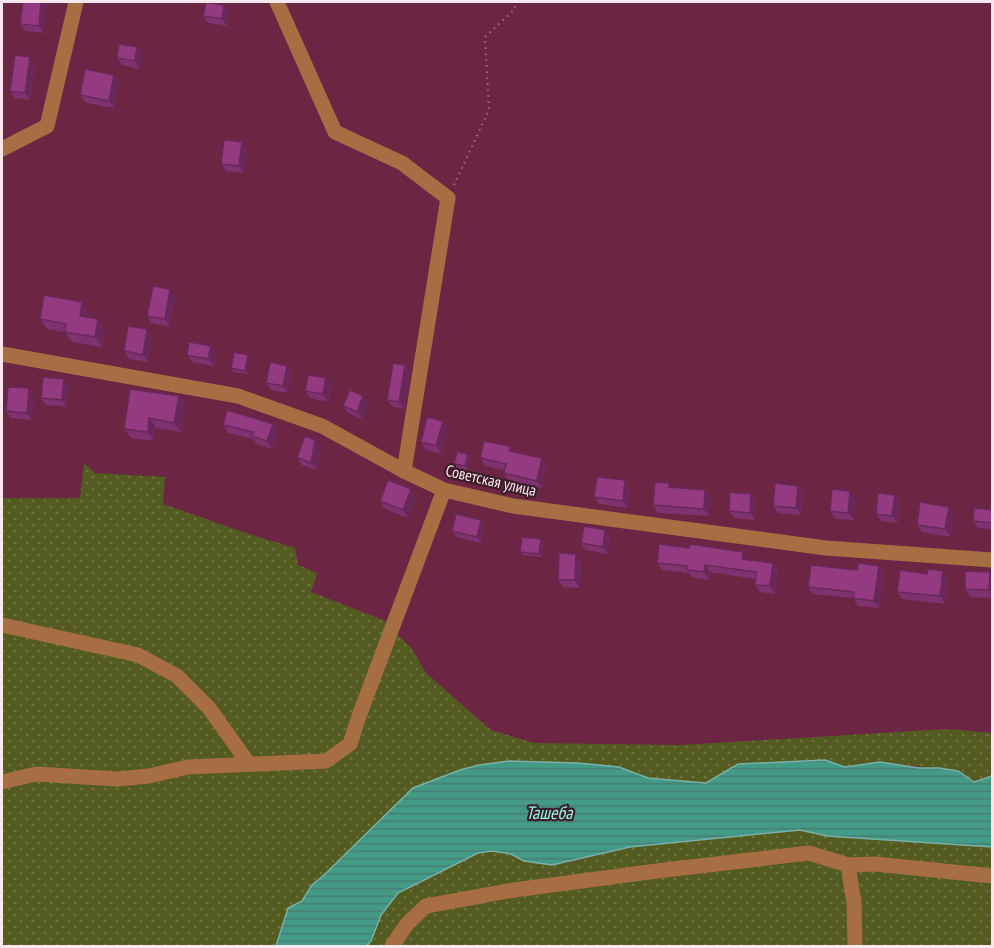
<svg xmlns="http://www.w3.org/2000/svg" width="994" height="948" font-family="'PT Sans Narrow',sans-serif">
  <defs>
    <pattern id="grass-dots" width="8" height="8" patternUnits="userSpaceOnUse" patternTransform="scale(1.5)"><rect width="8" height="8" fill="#535b21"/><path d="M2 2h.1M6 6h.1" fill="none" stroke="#6d7342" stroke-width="1.8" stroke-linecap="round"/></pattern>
    <pattern id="water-rules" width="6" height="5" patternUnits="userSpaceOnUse" patternTransform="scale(1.5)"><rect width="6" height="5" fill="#439a87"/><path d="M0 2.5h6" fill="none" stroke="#467d71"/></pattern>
  </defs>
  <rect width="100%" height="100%" fill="#6d2544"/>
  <g fill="url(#grass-dots)">
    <polygon points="84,463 95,473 165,477 163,504 246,533 295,548 298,565 317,573 311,592 383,620 412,649 426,673 491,730 534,743 681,745 947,729 992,733 992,776 974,782 958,771 880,762 845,767 825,760 738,764 706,783 648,778 619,767 578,763 509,761 479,765 460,770 413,788 324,875 312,885 302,901 288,908 276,946 2,946 2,498 80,498"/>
    <polygon points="800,830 827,836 992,847 992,946 366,946 371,941 381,915 398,893 478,853 492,851 511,854 524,861 566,863 630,847"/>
  </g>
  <polygon fill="url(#water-rules)" stroke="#7ab1a6" stroke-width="1.5" points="825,760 845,767 880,762 919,768 939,768 958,771 974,782 992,776 992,847 827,836 800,830 630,847 552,865 524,861 511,854 492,851 478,853 398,893 381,915 371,941 366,946 276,946 288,908 302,901 312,885 324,875 413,788 460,770 479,765 509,761 578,763 619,767 648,778 706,783 738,764"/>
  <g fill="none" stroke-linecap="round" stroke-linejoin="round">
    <polyline stroke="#a37085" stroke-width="2" stroke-dasharray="1.5 4.5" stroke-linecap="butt" points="454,185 489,110 485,37 514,10 516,2"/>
    <g stroke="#a86e43" stroke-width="15">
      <polyline points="277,2 335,132 402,163 448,198 404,471"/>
      <polyline points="2,149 47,126 76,2"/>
      <polyline points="2,354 238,396 322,426 404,471 444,490 513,506 826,548 992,560"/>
      <polyline points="2,625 138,655 177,676 209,708 249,764"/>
      <polyline points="2,782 36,774 117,779 149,776 188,767 326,761 350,744 359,716 444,490"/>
      <polyline points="848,865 875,864 992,876"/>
      <polyline points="392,946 407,924 426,906 514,890 657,871 809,853 848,865 854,903 855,946"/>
    </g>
  </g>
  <g fill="#7f326f">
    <polygon points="23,2 44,33 25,31 20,24"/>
    <polygon points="229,12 227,26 208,23 203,16"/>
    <polygon points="137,47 142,54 140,69 122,65 117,58"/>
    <polygon points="30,57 35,64 30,100 15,98 10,91"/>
    <polygon points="114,75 119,82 114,108 86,103 80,95"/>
    <polygon points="242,142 247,149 244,173 226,171 221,164"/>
    <polygon points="175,297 170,327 152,323 147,316"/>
    <polygon points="82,302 89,312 88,317 98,319 105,329 102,347 72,342 65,332 47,329 40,319"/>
    <polygon points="152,337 148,362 129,359 124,351"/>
    <polygon points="216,353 214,366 192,362 187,355"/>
    <polygon points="250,359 248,374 234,372 231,368"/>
    <polygon points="405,365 410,372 404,409 393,407 387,400"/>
    <polygon points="292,373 288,393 271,390 266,383"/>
    <polygon points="326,378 331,385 328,402 310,398 305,391"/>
    <polygon points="69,386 67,407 46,405 41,398"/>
    <polygon points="29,388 34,396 32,420 11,418 6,411"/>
    <polygon points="179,396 186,406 181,432 156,428 154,441 131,438 124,429"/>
    <polygon points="368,403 362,419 348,413 343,406"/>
    <polygon points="223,425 278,431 272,449 257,444 253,439 228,433"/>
    <polygon points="448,429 441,454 426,450 421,442"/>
    <polygon points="315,440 321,447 317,470 302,465 297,457"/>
    <polygon points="513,452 542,458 547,465 542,488 509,481 504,473 505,470 485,466 480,458"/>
    <polygon points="470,458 467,470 457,468 454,464"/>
    <polygon points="798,486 803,493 801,515 778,513 773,506"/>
    <polygon points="672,487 705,490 711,497 709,516 658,513 653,505"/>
    <polygon points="630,488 628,508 599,504 594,497"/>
    <polygon points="850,491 855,498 854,520 835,519 830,511"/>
    <polygon points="895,495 900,502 898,523 881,521 876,514"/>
    <polygon points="416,496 408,518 385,509 380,501"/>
    <polygon points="756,501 755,520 734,518 729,511"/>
    <polygon points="993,510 993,530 978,528 973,521"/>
    <polygon points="954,514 950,537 922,532 917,525"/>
    <polygon points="485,526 481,543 456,537 452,531"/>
    <polygon points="605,530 610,537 608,554 586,550 581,543"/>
    <polygon points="541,539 543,543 542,557 523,555 520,552"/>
    <polygon points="576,554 581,561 580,588 563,587 558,580"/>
    <polygon points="748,560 773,563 778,570 775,594 760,592 755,585 755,579 710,572 709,580 692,577 689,573 662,570 657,563"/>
    <polygon points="943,571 948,579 945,604 902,599 897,592 927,574"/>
    <polygon points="990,572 993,577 993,598 970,597 965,589"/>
    <polygon points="884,573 879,608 858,606 853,598 813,594 808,587"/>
  </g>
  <g fill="#68295a">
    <polygon points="41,2 47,2 44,33 39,26"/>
    <polygon points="224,5 229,12 227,26 222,19"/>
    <polygon points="137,47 142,54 140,69 135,61"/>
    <polygon points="30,57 35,64 30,100 25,93"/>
    <polygon points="114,75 119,82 114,108 109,101"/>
    <polygon points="242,142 247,149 244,173 239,166"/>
    <polygon points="170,289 175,297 170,327 165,319"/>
    <polygon points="82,302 89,312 86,326 80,316"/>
    <polygon points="98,319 105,329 102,347 95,337"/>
    <polygon points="147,329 152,337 148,362 143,355"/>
    <polygon points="211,346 216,353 214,366 208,359"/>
    <polygon points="248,355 250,359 248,374 245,371"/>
    <polygon points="405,365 410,372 404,409 399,402"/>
    <polygon points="287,366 292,373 288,393 283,386"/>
    <polygon points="326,378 331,385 328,402 323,394"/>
    <polygon points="64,379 69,386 67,407 62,400"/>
    <polygon points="29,388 34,396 32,420 27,413"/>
    <polygon points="179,396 186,406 181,432 174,423"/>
    <polygon points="363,396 368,403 362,419 357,412"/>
    <polygon points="149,418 156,428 154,441 148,432"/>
    <polygon points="443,421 448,429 441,454 436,446"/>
    <polygon points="273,424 278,431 272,449 267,441"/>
    <polygon points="315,440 321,447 317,470 311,463"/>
    <polygon points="468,454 470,458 467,470 465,466"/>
    <polygon points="542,458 547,465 542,488 537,481"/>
    <polygon points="625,480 630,488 628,508 623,501"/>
    <polygon points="798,486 803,493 801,515 796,508"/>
    <polygon points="411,489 416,496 408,518 403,510"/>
    <polygon points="705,490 711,497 709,516 704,509"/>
    <polygon points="850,491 855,498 854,520 848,513"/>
    <polygon points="751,494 756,501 755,520 750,513"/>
    <polygon points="895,495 900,502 898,523 892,516"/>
    <polygon points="949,507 954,514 950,537 945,529"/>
    <polygon points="481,520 485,526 481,543 477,537"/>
    <polygon points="605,530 610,537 608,554 603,547"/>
    <polygon points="541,539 543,543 542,557 539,554"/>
    <polygon points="743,552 748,560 742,559"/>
    <polygon points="576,554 581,561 580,588 575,580"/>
    <polygon points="773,563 778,570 775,594 770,586"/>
    <polygon points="705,565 710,572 709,580 704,572"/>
    <polygon points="879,566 884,573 879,608 874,601"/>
    <polygon points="943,571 948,579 945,604 940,596"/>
    <polygon points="990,572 993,577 993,596 989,590"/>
  </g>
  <g fill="#943a81" stroke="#68295a" stroke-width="1.5">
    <polygon points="23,2 41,2 39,26 20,24"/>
    <polygon points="206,2 224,5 222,19 203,16"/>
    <polygon points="119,44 137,47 135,61 117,58"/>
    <polygon points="15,55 30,57 25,93 10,91"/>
    <polygon points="85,69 114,75 109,101 80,95"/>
    <polygon points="224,140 242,142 239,166 221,164"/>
    <polygon points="153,286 170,289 165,319 147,316"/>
    <polygon points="44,295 82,302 80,316 98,319 95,337 65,332 66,324 40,319"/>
    <polygon points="128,326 147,329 143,355 124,351"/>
    <polygon points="189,342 211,346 208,359 187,355"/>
    <polygon points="234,352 248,355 245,371 231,368"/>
    <polygon points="270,362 287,366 283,386 266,383"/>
    <polygon points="393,363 405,365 399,402 387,400"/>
    <polygon points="308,375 326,378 323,394 305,391"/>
    <polygon points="43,377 64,379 62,400 41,398"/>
    <polygon points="8,387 29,388 27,413 6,411"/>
    <polygon points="130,389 179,396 174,423 149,418 148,432 124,429"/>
    <polygon points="350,390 363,396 357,412 343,406"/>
    <polygon points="227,410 273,424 267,441 252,436 253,432 223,425"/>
    <polygon points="427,417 443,421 436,446 421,442"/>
    <polygon points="305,436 315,440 311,463 297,457"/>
    <polygon points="484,441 510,446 509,451 542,458 537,481 504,473 506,464 480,458"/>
    <polygon points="457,452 468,454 465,466 454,464"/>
    <polygon points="597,477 625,480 623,501 594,497"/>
    <polygon points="388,480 411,489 403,510 380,501"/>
    <polygon points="655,482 669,483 669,487 705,490 704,509 653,505"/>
    <polygon points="775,483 798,486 796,508 773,506"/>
    <polygon points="832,489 850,491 848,513 830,511"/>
    <polygon points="730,492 751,494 750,513 729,511"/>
    <polygon points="878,493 895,495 892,516 876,514"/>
    <polygon points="920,502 949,507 945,529 917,525"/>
    <polygon points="974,508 993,510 993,523 973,521"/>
    <polygon points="456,514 481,520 477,537 452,531"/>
    <polygon points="584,526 605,530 603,547 581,543"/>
    <polygon points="522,537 541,539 539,554 520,552"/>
    <polygon points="659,544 689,548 690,544 743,552 742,559 773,563 770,586 755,585 756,572 705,565 704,572 687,570 687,566 657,563"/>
    <polygon points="559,553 576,554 575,580 558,580"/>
    <polygon points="858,563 879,566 874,601 853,598 854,592 808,587 811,565 857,570"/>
    <polygon points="928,569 943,571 940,596 897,592 900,570 927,574"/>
    <polygon points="965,571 990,572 989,590 965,589"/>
  </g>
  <g text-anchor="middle" stroke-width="4.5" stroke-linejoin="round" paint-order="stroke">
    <g font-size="16" fill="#fbe8ee" stroke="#3e1d2a">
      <text transform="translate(491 480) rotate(13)" y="6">Советская улица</text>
    </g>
    <g font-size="18" font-style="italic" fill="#8efae0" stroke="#3e1d2a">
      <text x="549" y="819">Ташеба</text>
    </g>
  </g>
  <rect width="994" height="948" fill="none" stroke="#fbe8ee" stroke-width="6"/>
</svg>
